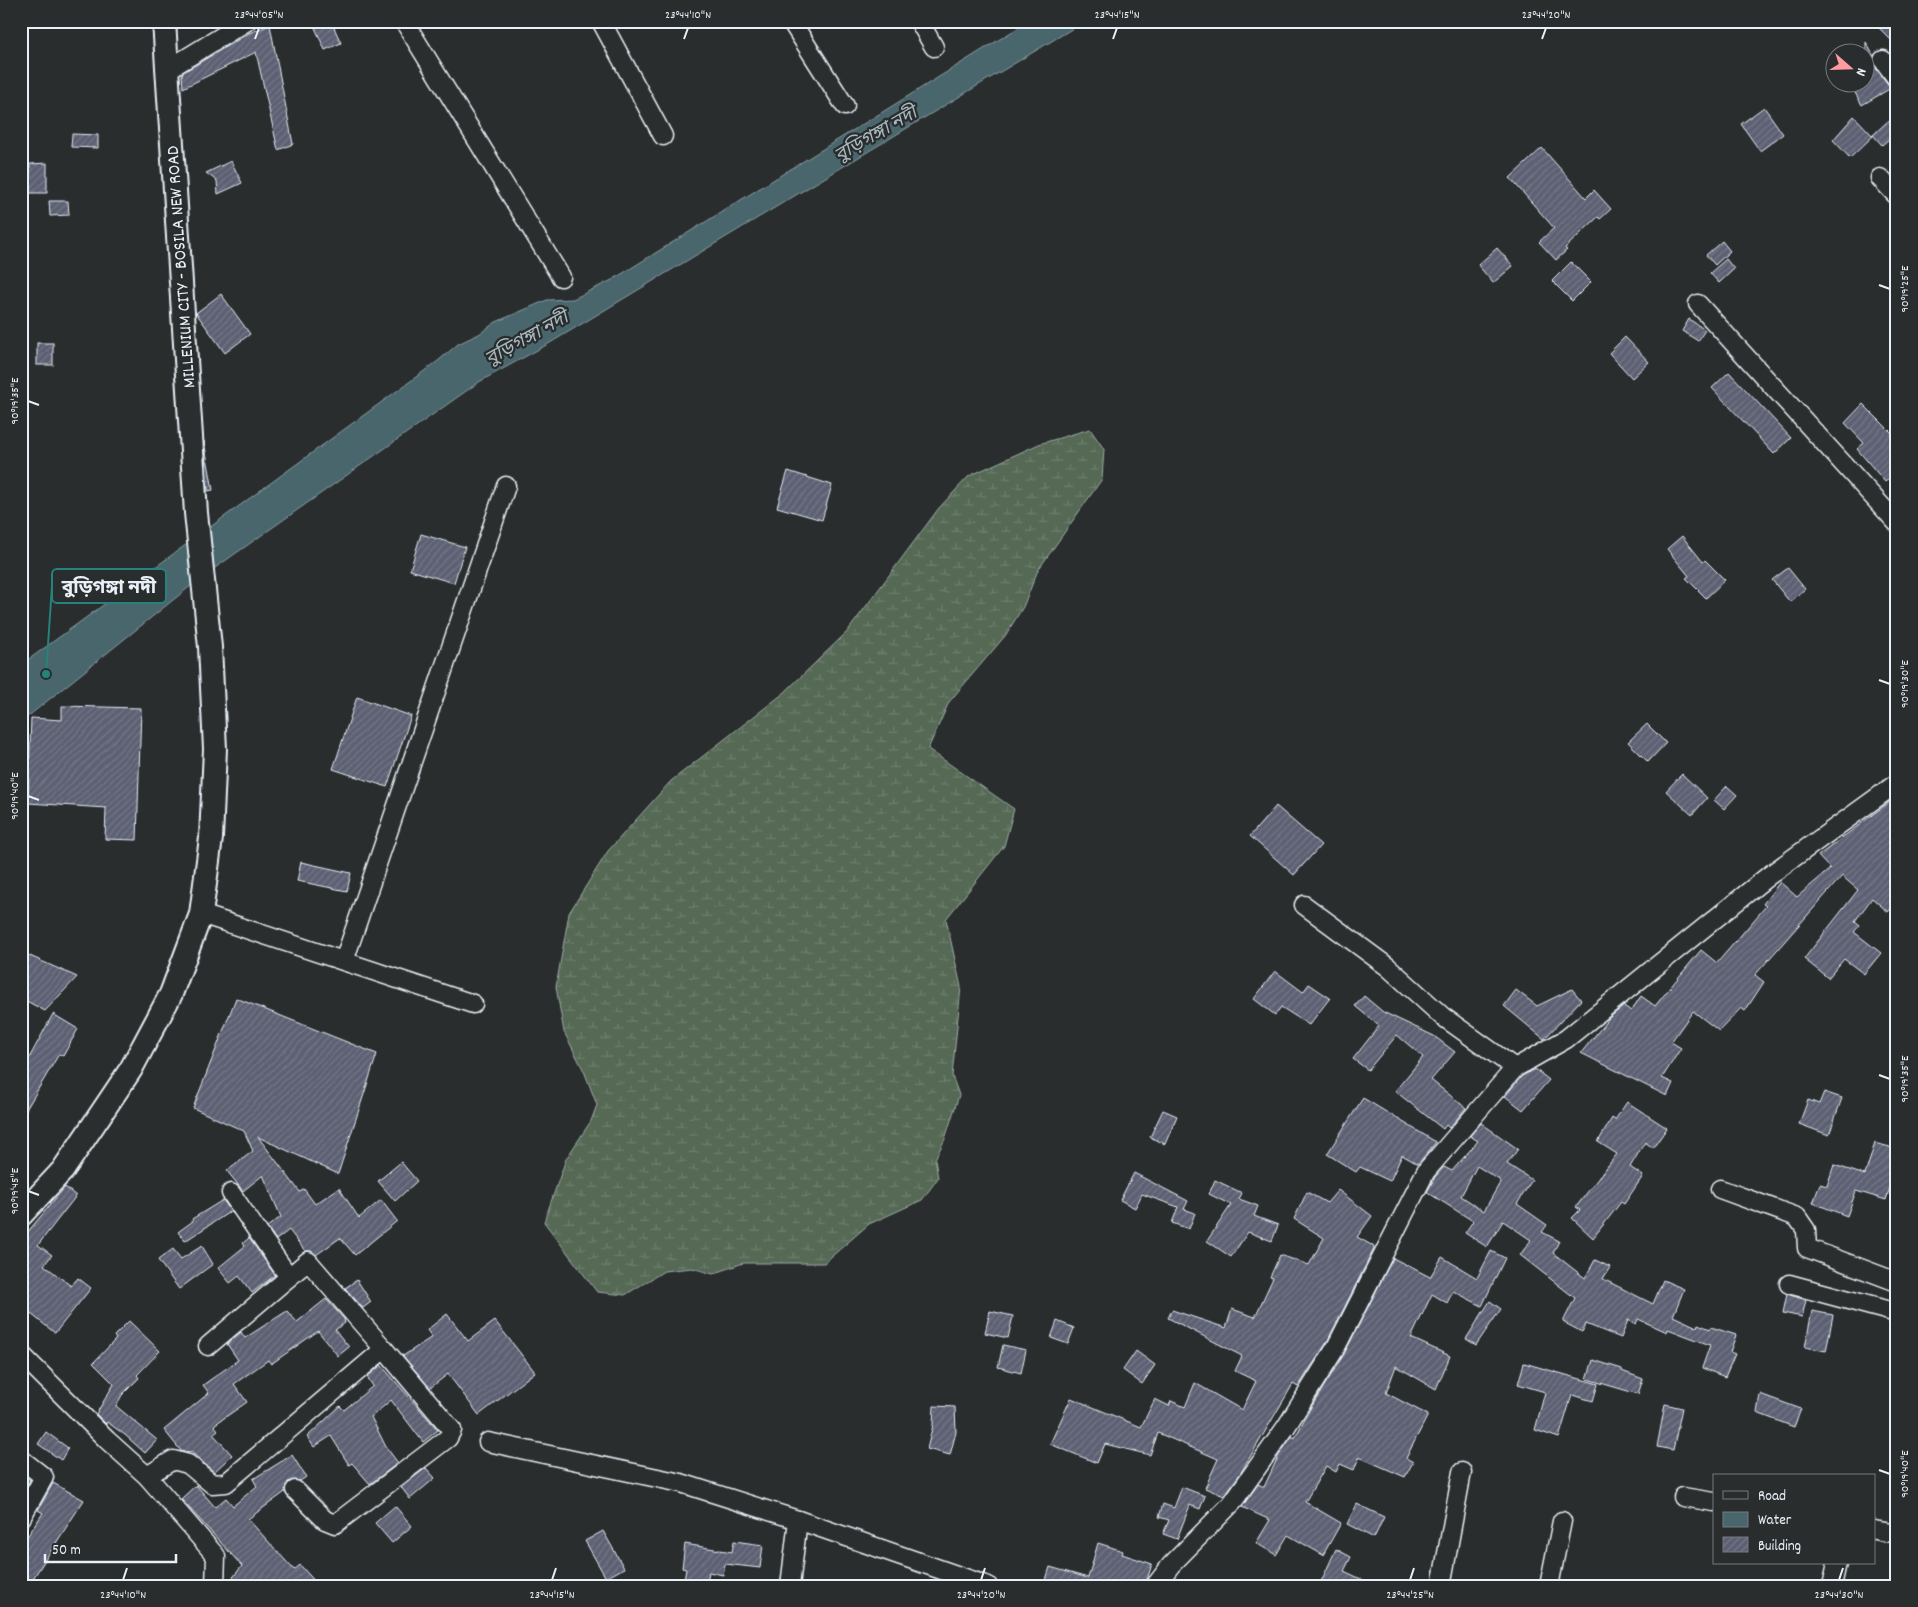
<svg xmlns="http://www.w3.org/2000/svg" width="1918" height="1607" font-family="Dekko,'Noto Sans Bengali',sans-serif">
  <defs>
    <pattern id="wetland-marsh" width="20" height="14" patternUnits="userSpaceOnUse" patternTransform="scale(1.25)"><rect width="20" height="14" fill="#556954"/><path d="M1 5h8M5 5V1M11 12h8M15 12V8" fill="none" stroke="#6d7f6d"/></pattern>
    <pattern id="building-hatch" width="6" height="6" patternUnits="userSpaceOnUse" patternTransform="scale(1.25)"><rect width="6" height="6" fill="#5c6072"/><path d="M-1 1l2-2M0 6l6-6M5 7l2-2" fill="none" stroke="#737787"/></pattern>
  </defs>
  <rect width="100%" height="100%" fill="#2a2d2e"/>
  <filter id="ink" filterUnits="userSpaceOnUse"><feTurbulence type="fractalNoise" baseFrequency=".02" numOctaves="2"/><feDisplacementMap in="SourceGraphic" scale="10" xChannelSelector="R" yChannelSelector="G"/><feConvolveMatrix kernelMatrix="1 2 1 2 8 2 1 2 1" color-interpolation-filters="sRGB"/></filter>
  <g filter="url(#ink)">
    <polygon fill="url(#wetland-marsh)" stroke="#9eada6" points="1090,429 1104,449 1102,479 1038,570 1023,607 1005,636 949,702 928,749 1014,809 1004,846 946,919 961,987 952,1076 959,1095 945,1139 935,1159 938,1178 922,1200 869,1224 824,1263 743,1263 713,1274 692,1268 664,1271 625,1295 597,1292 544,1222 566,1159 591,1121 597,1105 584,1071 564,1032 556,987 569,913 608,851 671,781 784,693 847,632 939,508 969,476 1039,444"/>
    <polygon fill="#4a666d" stroke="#899ea5" points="1029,21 1085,21 550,343 479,382 198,580 21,722 21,665 438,361 458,344 479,334 496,322 547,300 573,299 612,280"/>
    <g fill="url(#building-hatch)" stroke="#e8f1f8" fill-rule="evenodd">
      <polygon points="312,21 331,21 341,43 325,50"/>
      <polygon points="1872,21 1897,21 1897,46"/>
      <polygon points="270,25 293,144 278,150 256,52 183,88 182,73 249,33"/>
      <polygon points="1866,42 1873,55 1874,66 1891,88 1862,105 1849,82 1866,82"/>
      <polygon points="1764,107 1783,134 1760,151 1741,124"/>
      <polygon points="1854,116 1873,136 1850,158 1833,140"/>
      <polygon points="1888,121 1897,132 1882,145 1873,135"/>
      <polygon points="72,134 98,135 98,148 71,147"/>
      <polygon points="1542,148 1586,198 1594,190 1611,209 1600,219 1598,217 1565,248 1567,250 1556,260 1539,242 1554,228 1510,178"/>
      <polygon points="231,161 242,183 218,194 217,181 206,173"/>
      <polygon points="47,163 47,193 30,193 30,164"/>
      <polygon points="49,201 68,201 69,215 50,216"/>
      <polygon points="1722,241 1730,251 1715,265 1706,255"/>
      <polygon points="1497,248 1513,266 1493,283 1478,265"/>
      <polygon points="1726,259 1734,269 1719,283 1710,273"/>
      <polygon points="1571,262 1591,282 1572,301 1552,281"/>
      <polygon points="221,294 250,334 225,353 196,313"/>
      <polygon points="1689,319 1705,330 1698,341 1682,331"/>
      <polygon points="1625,337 1649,362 1632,378 1609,353"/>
      <rect x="37" y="343" width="16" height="22"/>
      <polygon points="1729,372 1791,438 1774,454 1712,388"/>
      <polygon points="1863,404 1897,438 1897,472 1885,482 1857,449 1864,443 1845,423"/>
      <polygon points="204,441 213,490 208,491"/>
      <polygon points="788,471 832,485 822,520 777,507"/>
      <polygon points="421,534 465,547 454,583 410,570"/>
      <polygon points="1682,536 1703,562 1705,560 1725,580 1706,598 1686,578 1689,576 1667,549"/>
      <polygon points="1788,568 1805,589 1790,602 1772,580"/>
      <polygon points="357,697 411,716 387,787 333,769"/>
      <polygon points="62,706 141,708 137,840 105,839 106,808 28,803 31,718 62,720"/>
      <polygon points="1647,724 1666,743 1648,762 1628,742"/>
      <polygon points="1682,774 1707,798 1692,815 1666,791"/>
      <polygon points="1727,786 1737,795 1724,809 1714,800"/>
      <polygon points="1896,797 1897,903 1888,912 1872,898 1855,921 1860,925 1854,932 1881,953 1864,974 1844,959 1828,978 1804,959 1858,890 1842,876 1755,975 1764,982 1745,1011 1741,1008 1719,1031 1693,1011 1671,1042 1681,1048 1662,1078 1673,1083 1667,1096 1581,1053 1609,1018 1624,1006 1631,1011 1641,996 1655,1006 1701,950 1717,963 1766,906 1763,904 1780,882 1797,897 1830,869 1818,856"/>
      <polygon points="1276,806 1321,845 1294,875 1250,836"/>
      <polygon points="301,862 351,873 347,891 297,881"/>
      <polygon points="21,952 77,977 45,1011 21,998"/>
      <polygon points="1275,971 1303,992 1309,984 1330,998 1309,1025 1281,1007 1275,1015 1254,999"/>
      <polygon points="1572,989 1581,1000 1544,1039 1504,1006 1516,990 1537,1006"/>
      <polygon points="1364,996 1383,1012 1434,1036 1455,1052 1431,1080 1466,1108 1449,1128 1446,1125 1443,1129 1395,1091 1423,1057 1397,1035 1368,1070 1353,1059 1379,1026 1355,1006"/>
      <polygon points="236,998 377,1054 338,1174 258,1137 300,1192 304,1189 315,1204 339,1188 359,1218 381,1200 397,1221 355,1255 340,1238 316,1255 311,1251 305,1251 289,1230 276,1240 267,1227 281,1217 263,1175 243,1191 227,1171 253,1151 244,1131 193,1108"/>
      <polygon points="53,1014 78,1029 63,1056 59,1054 21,1118 21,1073"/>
      <polygon points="1535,1069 1549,1080 1523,1110 1505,1096 1522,1076"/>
      <polygon points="1824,1092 1842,1098 1829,1135 1799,1124 1808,1100 1819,1104"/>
      <polygon points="1363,1098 1436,1142 1418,1164 1402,1155 1390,1181 1360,1167 1356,1172 1327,1154"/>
      <polygon points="1627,1102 1667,1128 1653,1148 1645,1142 1630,1167 1643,1176 1624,1204 1621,1202 1593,1238 1572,1218 1580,1210 1576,1207 1617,1154 1598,1142 1612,1118 1615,1120"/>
      <polygon points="1163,1110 1177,1116 1165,1144 1150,1137"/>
      <path d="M 1481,1123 L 1518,1149 L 1507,1164 L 1532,1180 L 1517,1204 L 1547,1225 L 1542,1232 L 1559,1241 L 1553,1253 L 1585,1278 L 1595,1260 L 1610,1267 L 1603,1279 L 1653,1304 L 1663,1280 L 1684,1289 L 1673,1316 L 1697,1327 L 1698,1324 L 1710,1329 L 1711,1327 L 1736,1335 L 1730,1352 L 1735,1354 L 1725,1377 L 1702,1368 L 1710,1345 L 1668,1329 L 1667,1332 L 1638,1319 L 1636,1324 L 1628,1320 L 1621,1338 L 1586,1324 L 1582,1332 L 1563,1322 L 1575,1298 L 1520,1255 L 1531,1240 L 1503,1221 L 1487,1247 L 1465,1233 L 1473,1221 L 1427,1192 L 1435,1177 L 1444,1167 L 1452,1171 L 1478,1141 L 1470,1136 ZM 1477,1166 L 1501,1181 L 1484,1211 L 1461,1196 Z"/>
      <polygon points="1875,1143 1897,1149 1897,1164 1886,1200 1856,1191 1847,1216 1813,1203 1820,1184 1827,1186 1834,1165 1865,1175"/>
      <polygon points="401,1162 417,1181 395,1201 378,1181"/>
      <polygon points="1134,1173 1188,1201 1184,1209 1195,1213 1189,1229 1172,1223 1178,1207 1142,1194 1135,1208 1120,1200"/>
      <polygon points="1215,1180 1242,1193 1239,1199 1258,1206 1254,1216 1278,1225 1272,1241 1248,1232 1231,1257 1207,1241 1231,1205 1209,1194"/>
      <polygon points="65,1187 76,1196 38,1245 52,1255 44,1265 71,1286 78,1278 91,1288 55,1333 31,1314 21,1327 21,1240"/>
      <polygon points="1338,1190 1372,1216 1357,1237 1373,1246 1374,1249 1326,1344 1298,1387 1293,1384 1240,1474 1224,1496 1205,1488 1218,1459 1158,1433 1150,1455 1105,1444 1097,1463 1050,1444 1071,1398 1141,1427 1155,1399 1169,1406 1171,1401 1185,1407 1195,1383 1242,1410 1256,1381 1235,1371 1242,1356 1168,1318 1172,1310 1226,1328 1232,1309 1255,1317 1273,1278 1270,1277 1280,1255 1309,1265 1324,1238 1294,1219 1307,1192 1327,1203"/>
      <polygon points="223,1200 231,1211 185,1241 178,1232 193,1221 192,1219"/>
      <polygon points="249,1238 275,1275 252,1293 239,1276 230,1283 218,1268 245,1246 243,1243"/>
      <polygon points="202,1246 213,1264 179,1289 158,1260 173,1249 181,1259"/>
      <polygon points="1491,1251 1505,1258 1482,1306 1453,1291 1447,1303 1432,1294 1411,1338 1450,1356 1436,1389 1396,1366 1386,1393 1428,1415 1406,1458 1413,1462 1405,1477 1359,1457 1354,1470 1340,1464 1336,1472 1326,1466 1305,1502 1341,1523 1323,1555 1288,1535 1276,1555 1256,1543 1270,1520 1242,1507 1258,1484 1264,1487 1278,1457 1292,1436 1295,1438 1307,1414 1344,1354 1393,1258 1430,1277 1442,1257 1477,1278"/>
      <polygon points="357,1280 371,1302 363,1308 345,1288"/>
      <polygon points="1787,1294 1806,1300 1802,1317 1783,1313"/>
      <polygon points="326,1299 344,1319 345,1323 335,1330 349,1347 338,1356 318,1331 271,1364 268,1360 234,1384 247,1402 214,1425 218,1430 213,1434 232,1455 214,1472 191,1452 189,1453 181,1451 164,1430 209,1393 203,1385 238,1360 227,1344 241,1332 245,1338 287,1311 297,1322"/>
      <polygon points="1490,1301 1501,1309 1476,1345 1466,1339"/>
      <polygon points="990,1311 1013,1316 1008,1338 985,1333"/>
      <polygon points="1812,1311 1833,1315 1826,1351 1805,1347"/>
      <polygon points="447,1314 468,1341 495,1321 535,1372 479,1415 448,1374 430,1388 403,1356 432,1337 427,1330"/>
      <polygon points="129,1321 160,1351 137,1375 139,1378 122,1395 116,1406 157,1440 145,1453 125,1435 107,1422 106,1424 96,1414 114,1384 93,1363 116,1339 114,1336"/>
      <polygon points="1057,1321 1074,1328 1068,1344 1051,1338"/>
      <polygon points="1003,1345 1026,1350 1021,1373 998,1367"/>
      <polygon points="1136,1351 1155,1365 1142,1384 1123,1370"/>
      <polygon points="1593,1360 1622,1369 1622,1371 1643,1379 1638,1394 1587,1379"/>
      <polygon points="1524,1363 1598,1384 1593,1401 1572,1395 1559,1438 1535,1430 1545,1392 1518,1384"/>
      <polygon points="381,1365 438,1430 423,1442 391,1400 371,1417 386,1447 398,1463 370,1484 352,1463 349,1465 331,1436 314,1447 307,1437 340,1406 344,1410 373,1386 367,1377"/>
      <polygon points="1760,1394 1801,1409 1794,1427 1757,1413"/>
      <polygon points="1665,1404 1682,1408 1673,1450 1657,1447"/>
      <polygon points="934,1406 955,1407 956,1432 950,1455 927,1449 933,1425"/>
      <polygon points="46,1432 68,1448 61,1460 38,1444"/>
      <polygon points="292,1455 306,1477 300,1481 293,1480 288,1482 285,1492 248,1519 294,1570 300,1565 319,1586 226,1586 242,1566 181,1499 196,1485 215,1507 226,1498 233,1506 257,1486 253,1479"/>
      <polygon points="426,1468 435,1478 410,1499 401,1487"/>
      <polygon points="21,1473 30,1480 21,1496"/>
      <polygon points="53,1483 84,1500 28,1586 21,1586 21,1546 43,1513 38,1510"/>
      <polygon points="1182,1487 1205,1496 1200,1509 1190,1505 1177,1539 1163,1534 1169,1520 1159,1517 1163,1504 1174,1508"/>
      <polygon points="1357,1504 1384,1517 1374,1538 1347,1524"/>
      <polygon points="395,1506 412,1526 392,1543 375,1523"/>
      <polygon points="603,1531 624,1568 606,1578 585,1541"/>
      <polygon points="734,1541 763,1545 760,1568 725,1564 723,1575 709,1572 706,1586 683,1586 686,1569 682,1568 685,1544 732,1552"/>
      <polygon points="1098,1543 1123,1551 1122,1554 1152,1564 1145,1586 1044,1586 1050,1567 1088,1578"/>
      <polygon points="1336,1549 1351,1557 1344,1571 1376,1586 1319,1586"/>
    </g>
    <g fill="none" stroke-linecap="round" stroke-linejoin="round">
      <defs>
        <g id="minor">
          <polyline points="404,21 561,277"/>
          <polyline points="601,21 663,136"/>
          <polyline points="791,21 845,106"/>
          <polyline points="919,21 934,47"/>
          <polyline points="1883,60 1897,79"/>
          <polyline points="167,70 247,21"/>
          <polyline points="1880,178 1897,196"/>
          <polyline points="1698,304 1897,523"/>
          <polyline points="1304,905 1388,967 1442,1016 1515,1068"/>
          <polyline points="201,914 473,1004"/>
          <polyline points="344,961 506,486"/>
          <polyline points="1720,1189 1797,1217 1806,1230 1807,1248 1897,1282"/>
          <polyline points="231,1193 289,1277"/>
          <polyline points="1789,1284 1897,1313"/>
          <polyline points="208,1346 308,1261 384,1349"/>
          <polyline points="21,1354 107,1440 147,1476 216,1556 215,1586"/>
          <polyline points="488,1442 681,1483 798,1520 988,1586"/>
          <polyline points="21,1459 44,1477 21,1518"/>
          <polyline points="147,1476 173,1460 188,1464 212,1484 226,1483 384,1349 452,1430 448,1438 335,1524 325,1520 295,1490"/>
          <polyline points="1683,1497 1714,1502"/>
          <polyline points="1874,1530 1897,1534"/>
          <polyline points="790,1586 798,1520"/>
          <polyline points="1155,1586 1171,1565 1232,1503 1286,1427 1335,1349 1426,1171 1515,1068 1566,1039 1767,877 1897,783"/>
          <polyline points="1441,1586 1462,1472"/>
          <polyline points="1549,1586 1562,1521"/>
          <polyline points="1832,1586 1837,1563"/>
        </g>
        <polyline id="tertiary" points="21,1215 63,1170 131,1069 171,994 201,914 211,838 215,749 210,647 196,513 164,21"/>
      </defs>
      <use href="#minor" stroke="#e8f1f8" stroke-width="21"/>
      <use href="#tertiary" stroke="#e8f1f8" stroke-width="26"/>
      <use href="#minor" stroke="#2a2d2e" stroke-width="18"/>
      <use href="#tertiary" stroke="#2a2d2e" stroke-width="22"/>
    </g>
  </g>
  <path fill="none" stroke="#e8f1f8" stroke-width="2" d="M 255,39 L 259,28M 684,39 L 688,28M 1113,39 L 1117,28M 1542,39 L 1546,28M 1879,285 L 1890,289M 28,401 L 39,405M 1879,680 L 1890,684M 28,796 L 39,800M 1879,1075 L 1890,1079M 28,1191 L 39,1195M 1879,1470 L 1890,1474M 123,1580 L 127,1568M 552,1580 L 556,1568M 981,1580 L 985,1568M 1410,1580 L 1414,1568M 1839,1580 L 1843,1568"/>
  <g text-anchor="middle" stroke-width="4.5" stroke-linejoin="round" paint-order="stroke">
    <g font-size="18" fill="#e8f1f8" stroke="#2a2d2e">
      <text transform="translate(180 267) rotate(-94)" y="6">MILLENIUM CITY - BOSILA NEW ROAD</text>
    </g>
    <g font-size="19" font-style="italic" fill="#a9b9c0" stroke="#2a2d2e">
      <text transform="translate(875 133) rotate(-30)" y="7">বুড়িগঙ্গা নদী</text>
      <text transform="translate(526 337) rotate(-29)" y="7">বুড়িগঙ্গা নদী</text>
    </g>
  </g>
  <path fill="none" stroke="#25827c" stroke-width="2" d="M46 674L52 586"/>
  <circle fill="#25827c" stroke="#2a2d2e" stroke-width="2" cx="46" cy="674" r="5"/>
  <rect fill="#2a2d2e" stroke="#25827c" stroke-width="2" x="52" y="569" width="114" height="34" rx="5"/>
  <g font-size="19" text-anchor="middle" font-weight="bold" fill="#e8f1f8">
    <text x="109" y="593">বুড়িগঙ্গা নদী</text>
  </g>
  <rect width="1918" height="1607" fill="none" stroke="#2a2d2e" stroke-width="55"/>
  <rect x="1713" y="1474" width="162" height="90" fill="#2a2d2e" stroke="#767b7f"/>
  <rect x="1723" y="1491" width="25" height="8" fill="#2a2d2e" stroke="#767b7f"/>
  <text x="1758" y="1500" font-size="15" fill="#e8f1f8">Road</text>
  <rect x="1723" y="1512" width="25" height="15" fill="#4a666d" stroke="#767b7f"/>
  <text x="1758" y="1524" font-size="15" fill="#e8f1f8">Water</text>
  <rect x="1723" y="1537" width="25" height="15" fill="url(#building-hatch)" stroke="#767b7f"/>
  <text x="1758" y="1550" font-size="15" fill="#e8f1f8">Building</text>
  <g transform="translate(1850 68) rotate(110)"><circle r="24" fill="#2a2d2e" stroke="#767b7f"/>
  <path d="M0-4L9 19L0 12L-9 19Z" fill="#ff9aa2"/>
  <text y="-8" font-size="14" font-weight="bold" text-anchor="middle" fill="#e8f1f8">N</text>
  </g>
  <path d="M45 1554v8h131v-8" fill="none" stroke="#e8f1f8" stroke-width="2.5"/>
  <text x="52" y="1554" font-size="15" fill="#e8f1f8" stroke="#2a2d2e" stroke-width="4" paint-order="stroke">50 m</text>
  <rect x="28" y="28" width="1862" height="1552" fill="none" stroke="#e8f1f8" stroke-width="2"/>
  <g font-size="12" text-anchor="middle" fill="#e8f1f8">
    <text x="259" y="18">23°44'05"N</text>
    <text x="688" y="18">23°44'10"N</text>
    <text x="1117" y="18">23°44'15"N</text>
    <text x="1546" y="18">23°44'20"N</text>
    <text transform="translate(1904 289) rotate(-90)" y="4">90°19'25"E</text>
    <text transform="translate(14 401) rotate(-90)" y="4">90°19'35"E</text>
    <text transform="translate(1904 684) rotate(-90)" y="4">90°19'30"E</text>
    <text transform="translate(14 796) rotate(-90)" y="4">90°19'40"E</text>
    <text transform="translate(1904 1079) rotate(-90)" y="4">90°19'35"E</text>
    <text transform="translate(14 1191) rotate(-90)" y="4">90°19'45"E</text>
    <text transform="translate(1904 1474) rotate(-90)" y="4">90°19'40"E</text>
    <text x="123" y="1598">23°44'10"N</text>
    <text x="552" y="1598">23°44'15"N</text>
    <text x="981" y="1598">23°44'20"N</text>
    <text x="1410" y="1598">23°44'25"N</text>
    <text x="1839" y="1598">23°44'30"N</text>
  </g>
</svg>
